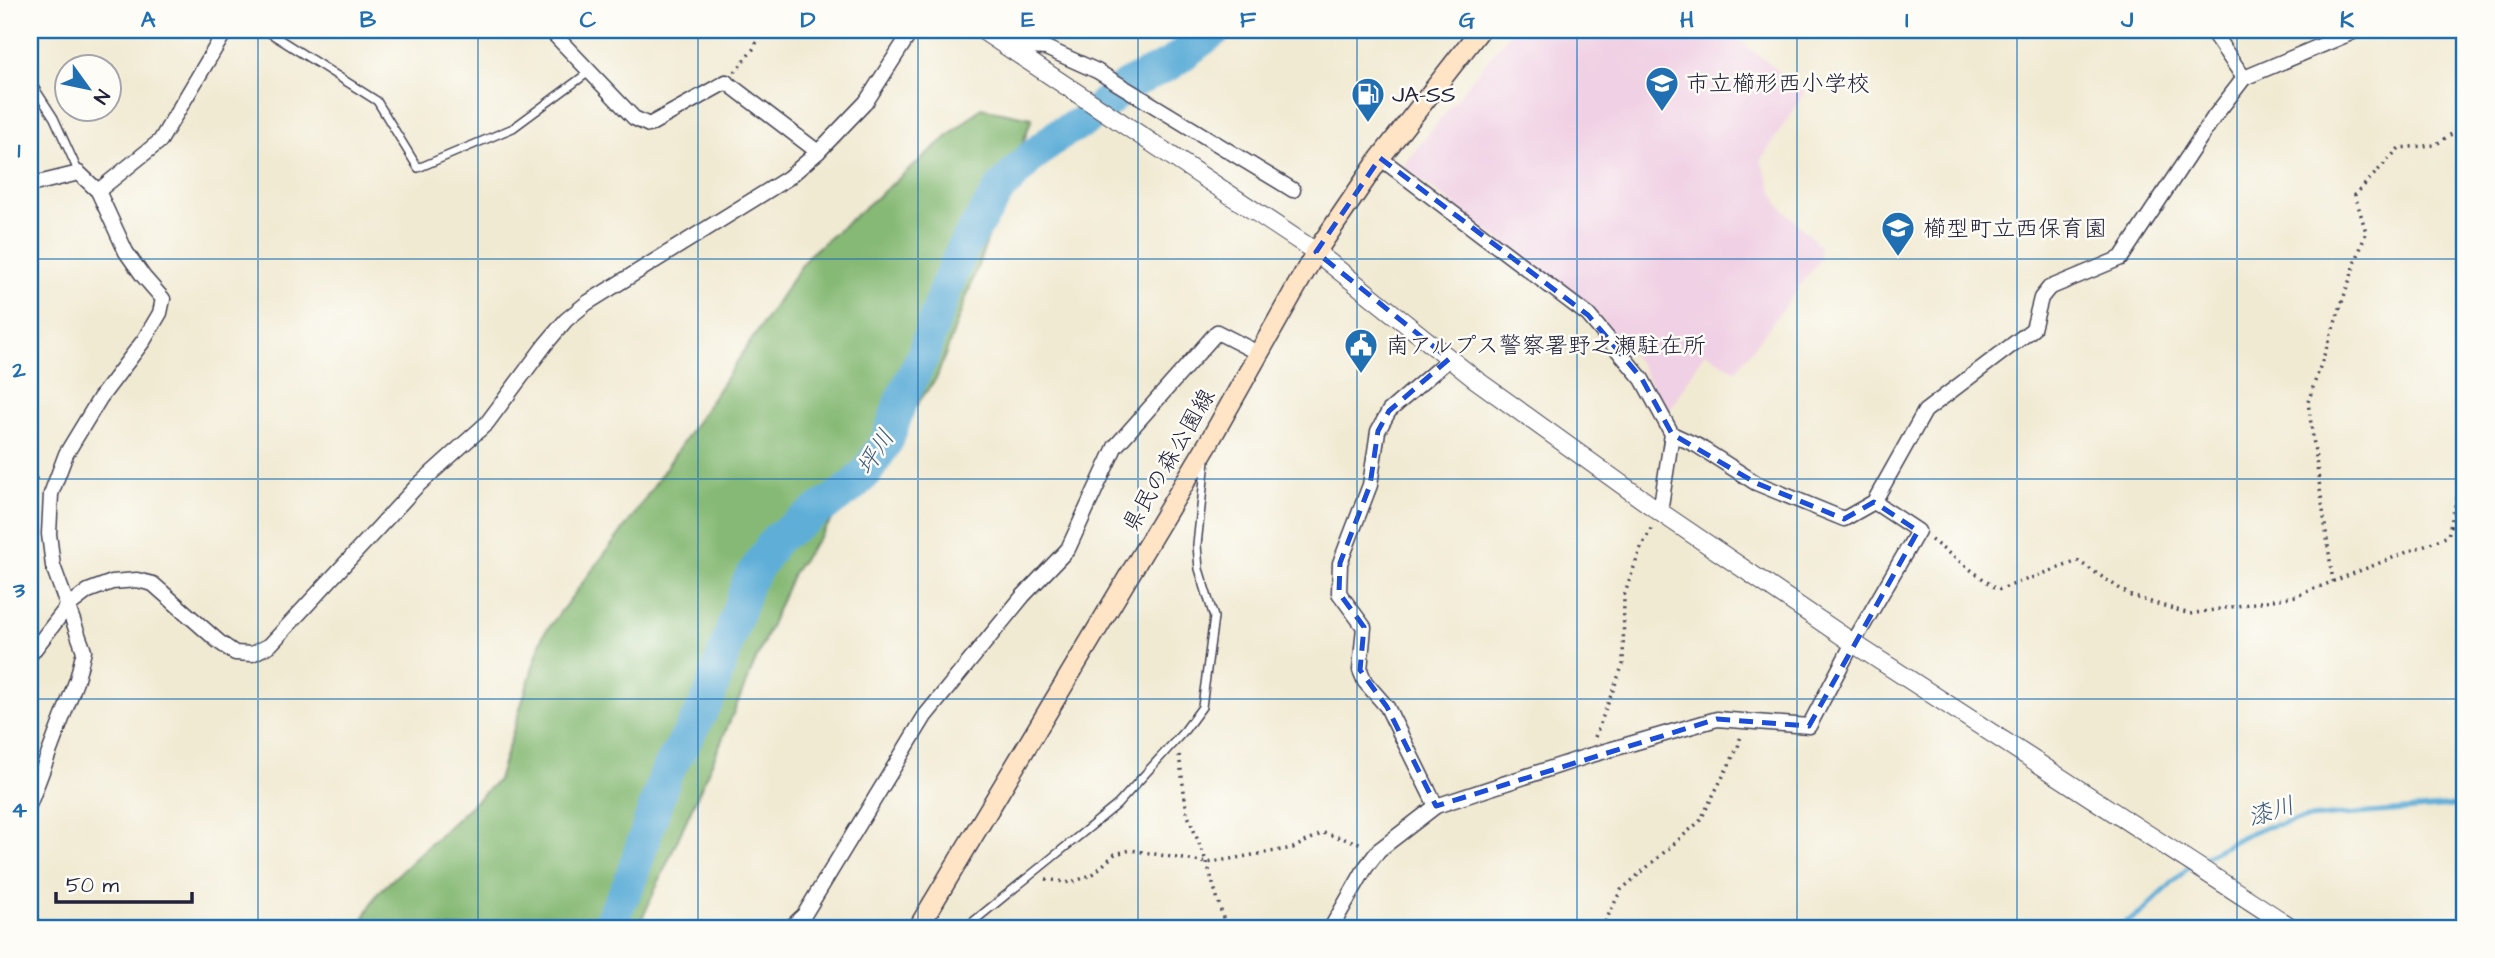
<svg xmlns="http://www.w3.org/2000/svg" width="2495" height="958" font-family="'Architects Daughter','Klee One',sans-serif">
  <rect width="100%" height="100%" fill="#fdfcf7"/>
  <filter id="ink" filterUnits="userSpaceOnUse"><feTurbulence type="fractalNoise" baseFrequency=".0143" numOctaves="2"/><feDisplacementMap in="SourceGraphic" scale="14" xChannelSelector="R" yChannelSelector="G"/><feConvolveMatrix kernelMatrix="1 2 1 2 8 2 1 2 1" color-interpolation-filters="sRGB"/></filter>
  <filter id="wash" filterUnits="userSpaceOnUse"><feTurbulence type="fractalNoise" baseFrequency=".00686" numOctaves="4" result="noise"/><feDisplacementMap in="SourceGraphic" scale="28" xChannelSelector="R" yChannelSelector="G"/><feGaussianBlur stdDeviation="1.57" result="paint"/><feColorMatrix in="noise" values="0 0 0 0 0 0 0 0 0 0 0 0 0 0 0 0 0 1.4 0 .05"/><feComposite in="paint" operator="in"/></filter>
  <g filter="url(#wash)">
    <rect width="100%" height="100%" fill="#f1ead3"/>
    <polygon fill="#f0d0e4" points="1512,30 1726,30 1805,92 1761,160 1778,204 1820,246 1820,259 1736,371 1705,352 1668,413 1639,363 1599,316 1403,166"/>
    <polygon fill="#86b974" stroke="#546e58" stroke-width="2" points="981,108 1032,118 937,377 793,573 712,763 638,928 358,928 377,894 498,780 543,635 632,518 808,256"/>
    <g fill="none" stroke-linecap="round" stroke-linejoin="round">
      <g stroke="#5eaed8" stroke-width="5">
        <polyline points="2198,861 2243,836 2262,828 2308,818 2465,805"/>
        <polyline points="2116,928 2140,914 2190,866"/>
      </g>
      <polyline stroke="#5eaed8" stroke-width="33" points="607,928 629,884 666,774 708,700 748,582 776,539 849,489 866,473 888,439 901,400 922,358 945,289 963,248 1000,189 1029,159 1058,135 1084,121 1127,85 1170,64 1215,30"/>
    </g>
  </g>
  <g filter="url(#ink)">
    <g fill="none" stroke-linecap="round" stroke-linejoin="round">
      <defs>
        <g id="service">
          <polyline points="265,30 377,101 418,168 513,128 589,72"/>
          <polyline points="30,81 54,118 79,173"/>
          <polyline points="923,921 950,928"/>
          <polyline points="951,928 969,925 1117,805 1185,730 1202,707 1214,617 1199,569 1197,545 1206,460"/>
        </g>
        <g id="minor">
          <polyline points="550,30 634,118 649,125 726,82 818,152"/>
          <polyline points="2211,30 2244,78"/>
          <polyline points="1006,46 1046,48 1097,71 1293,190"/>
          <polyline points="1380,158 1588,315 1642,379 1672,434 1660,512"/>
          <polyline points="30,185 79,173 98,191 160,141 226,30"/>
          <polyline points="1672,434 1698,446 1756,483 1844,519 1874,502 1925,411 2033,329 2041,298 2049,288 2121,258 2214,117 2244,78 2358,30"/>
          <polyline points="30,655 67,607 88,591 112,582 137,580 153,584 219,642 235,653 252,654 270,645 416,487 487,423 545,345 566,320 587,303 788,178 818,152 866,102 912,30"/>
          <polyline points="30,803 77,679 84,651 53,566 49,534 51,494 66,454 100,398 144,340 160,313 163,299 143,276 126,252 98,191"/>
          <polyline points="1436,806 1387,707 1365,682 1360,670 1364,627 1339,593 1340,563 1370,485 1378,431 1389,411 1449,359"/>
          <polyline points="30,919 34,928"/>
          <polyline points="790,928 804,915 925,716 1023,596 1068,549 1115,447 1217,332 1258,353"/>
          <polyline points="1331,928 1366,867 1379,850 1436,806 1588,756 1717,719 1809,726 1853,643 1918,531 1874,502"/>
        </g>
        <polyline id="tertiary" points="982,30 1316,252 1475,379 1660,512 1853,643 2292,928"/>
        <polyline id="secondary" points="918,928 1209,442 1316,252 1380,158 1480,30"/>
      </defs>
      <use href="#service" stroke="#414052" stroke-width="10"/>
      <use href="#minor" stroke="#414052" stroke-width="17"/>
      <use href="#tertiary" stroke="#414052" stroke-width="20"/>
      <use href="#secondary" stroke="#414052" stroke-width="22"/>
      <g stroke="#414052" stroke-width="3.5" stroke-dasharray="2 5" stroke-linecap="butt">
        <polyline points="735,72 754,48 762,30"/>
        <polyline points="30,483 40,475"/>
        <polyline points="1931,540 1998,590 2078,561 2131,596 2190,614 2296,596 2448,536 2459,489 2465,481"/>
        <polyline points="2333,582 2308,402 2366,232 2355,195 2399,148 2435,145 2465,125"/>
        <polyline points="1595,737 1623,664 1624,596 1640,550 1653,525"/>
        <polyline points="1179,755 1187,813 1207,863 1226,928"/>
        <polyline points="1046,879 1071,883 1093,874 1115,854 1131,850 1207,863 1293,848 1323,833 1363,844"/>
        <polyline points="1602,928 1621,890 1700,821 1738,747 1741,735"/>
      </g>
      <use href="#service" stroke="#fff" stroke-width="7"/>
      <use href="#minor" stroke="#fff" stroke-width="14"/>
      <use href="#tertiary" stroke="#fff" stroke-width="18"/>
      <use href="#secondary" stroke="#ffe4c6" stroke-width="19"/>
    </g>
  </g>
  <path fill="none" stroke="#1d4ed8" stroke-width="5" stroke-dasharray="14 9" stroke-linejoin="round" d="M 1380,158 L 1588,315 L 1642,379 L 1672,434 L 1756,483 L 1844,519 L 1874,502 L 1918,531 L 1809,726 L 1717,719 L 1436,806 L 1387,707 L 1360,670 L 1364,627 L 1339,593 L 1340,563 L 1370,485 L 1378,431 L 1389,411 L 1449,359 L 1316,252 Z"/>
  <path fill="none" stroke="#1f6fb2" stroke-width="2" stroke-opacity="0.55" d="M 258,30 L 258,928M 478,30 L 478,928M 698,30 L 698,928M 918,30 L 918,928M 1138,30 L 1138,928M 1357,30 L 1357,928M 1577,30 L 1577,928M 1797,30 L 1797,928M 2017,30 L 2017,928M 2237,30 L 2237,928M 30,259 L 2465,259M 30,479 L 2465,479M 30,699 L 2465,699"/>
  <defs>
    <symbol id="school-pin" viewBox="-11 -11 22 30"><path d="M0 17L-7.5 6A9.5 9.5 0 1 1 7.5 6Z" fill="#1f6fb2" stroke="#fdfcf7"/><path d="M0-5L7-2L0 1L-7-2ZM-4 1L0 2.5L4 1V4Q0 6-4 4Z" fill="#fff"/></symbol>
    <symbol id="fuel-pin" viewBox="-11 -11 22 30"><path d="M0 17L-7.5 6A9.5 9.5 0 1 1 7.5 6Z" fill="#1f6fb2" stroke="#fdfcf7"/><path d="M-5.5-6h7V0h2V4h1.3V-2.5L3-4.5l.8-.8L6-3V5H2.5V1h-1V6h-7ZM-4.2-4.7v3.2H.2V-4.7Z" fill="#fff"/></symbol>
    <symbol id="civic-pin" viewBox="-11 -11 22 30"><path d="M0 17L-7.5 6A9.5 9.5 0 1 1 7.5 6Z" fill="#1f6fb2" stroke="#fdfcf7"/><path d="M-.6-6.5H3V-4.5H.6V-3L4-1V1h2V6H-6V1h2V-1L-.6-3ZM-1.2 2.5V6h2.4V2.5Z" fill="#fff"/></symbol>
  </defs>
  <g fill-rule="evenodd">
    <use href="#school-pin" x="1643" y="64" width="38" height="52"/>
    <use href="#fuel-pin" x="1349" y="75" width="38" height="52"/>
    <use href="#school-pin" x="1879" y="209" width="38" height="52"/>
    <use href="#civic-pin" x="1342" y="326" width="38" height="52"/>
  </g>
  <g text-anchor="middle" stroke-width="5" stroke-linejoin="round" paint-order="stroke">
    <g font-size="23" fill="#22223b" stroke="#fdfcf7" text-anchor="start">
      <text x="1686" y="91">市立櫛形西小学校</text>
      <text x="1392" y="102">JA-SS</text>
      <text x="1923" y="236">櫛型町立西保育園</text>
      <text x="1386" y="353">南アルプス警察署野之瀬駐在所</text>
    </g>
    <g font-size="23" fill="#22223b" stroke="#fdfcf7">
      <text transform="translate(1168 460) rotate(-60)" y="8">県民の森公園線</text>
    </g>
    <g font-size="24" font-style="italic" fill="#3a5a7a" stroke="#fdfcf7">
      <text transform="translate(875 452) rotate(-57)" y="8">坪川</text>
      <text transform="translate(2271 811) rotate(-17)" y="8">漆川</text>
    </g>
  </g>
  <rect width="2495" height="958" fill="none" stroke="#fdfcf7" stroke-width="77"/>
  <g transform="translate(88 88) rotate(123)"><circle r="33" fill="#fdfcf7" stroke="#a5a5ac" stroke-width="2"/>
  <path d="M0-5L12 26L0 18L-12 26Z" fill="#1f6fb2"/>
  <text y="-10" font-size="19" font-weight="bold" text-anchor="middle" fill="#22223b">N</text>
  </g>
  <path d="M56 892v10h136v-10" fill="none" stroke="#22223b" stroke-width="3.5"/>
  <text x="66" y="892" font-size="21" fill="#22223b" stroke="#fdfcf7" stroke-width="5" paint-order="stroke">50 m</text>
  <rect x="38" y="38" width="2418" height="882" fill="none" stroke="#1f6fb2" stroke-width="2.5"/>
  <g font-size="23" text-anchor="middle" font-weight="bold" fill="#1f6fb2">
    <text x="148" y="27">A</text>
    <text x="368" y="27">B</text>
    <text x="588" y="27">C</text>
    <text x="808" y="27">D</text>
    <text x="1028" y="27">E</text>
    <text x="1248" y="27">F</text>
    <text x="1467" y="27">G</text>
    <text x="1687" y="27">H</text>
    <text x="1907" y="27">I</text>
    <text x="2127" y="27">J</text>
    <text x="2347" y="27">K</text>
    <text x="19" y="157">1</text>
    <text x="19" y="377">2</text>
    <text x="19" y="597">3</text>
    <text x="19" y="817">4</text>
  </g>
</svg>
